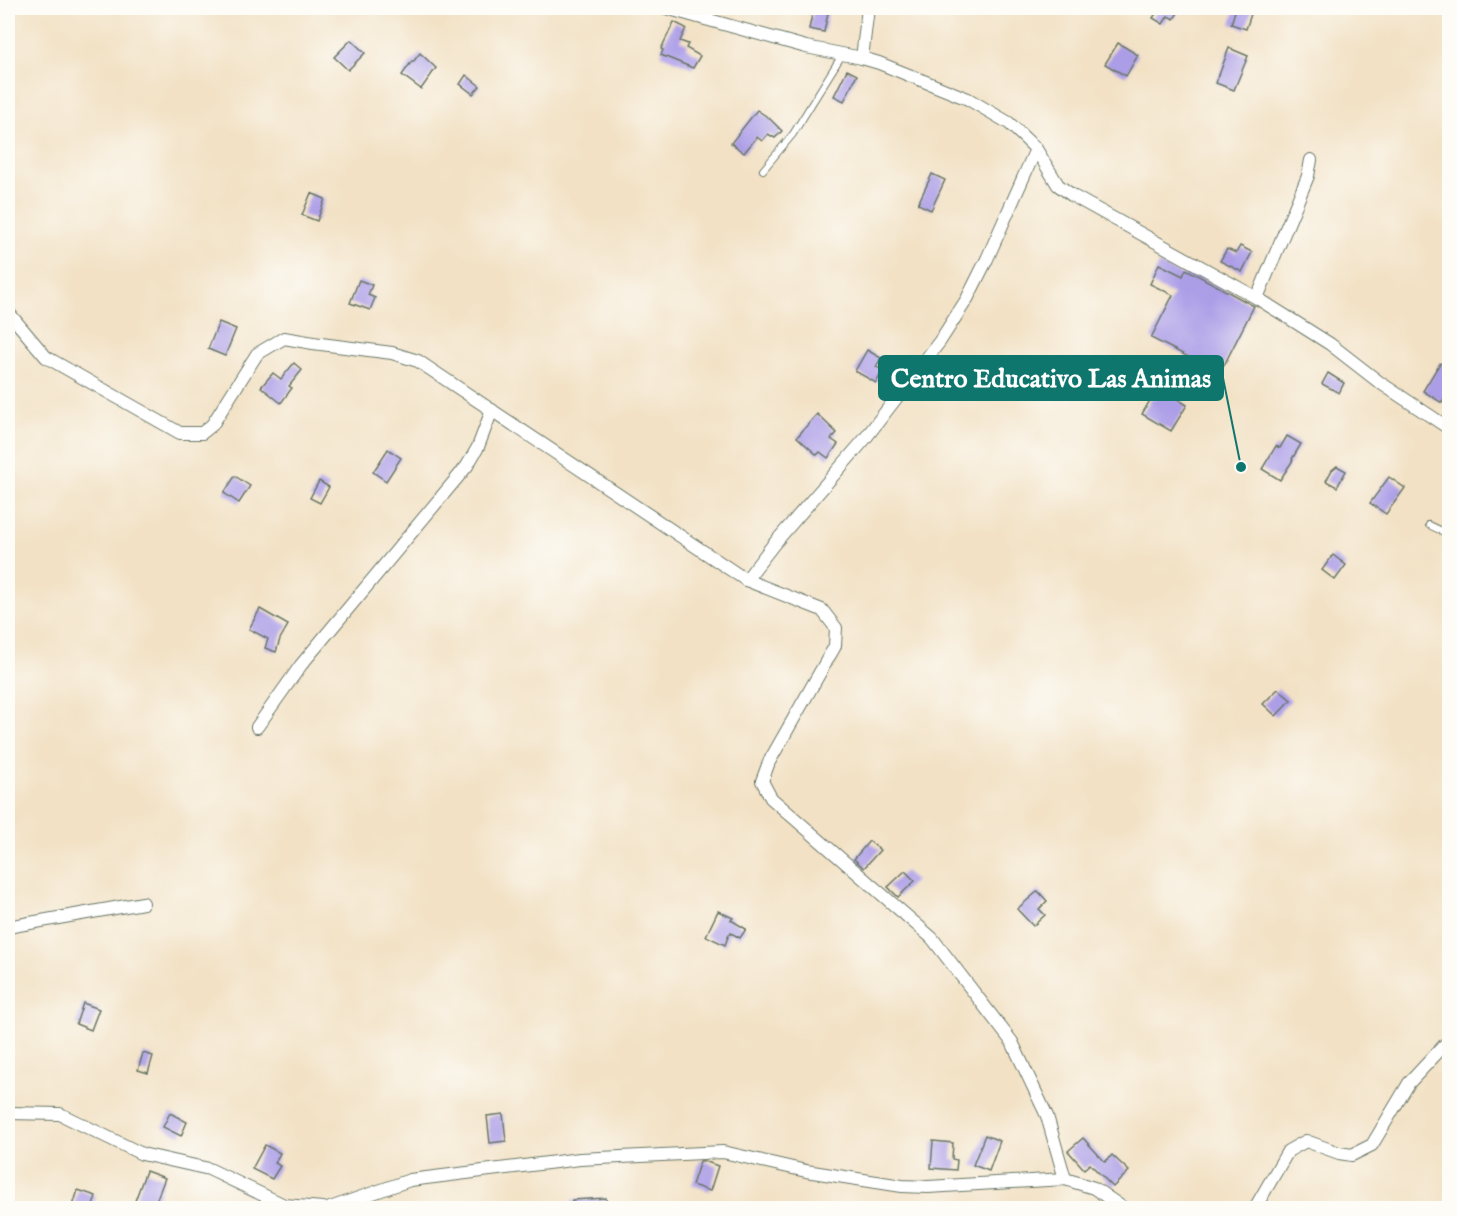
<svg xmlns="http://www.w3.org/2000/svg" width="1457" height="1216" font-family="'IM FELL English',serif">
  <rect width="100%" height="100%" fill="#fdfcf7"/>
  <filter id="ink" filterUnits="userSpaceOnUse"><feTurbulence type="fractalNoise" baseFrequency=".0167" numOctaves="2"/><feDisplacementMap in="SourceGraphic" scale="12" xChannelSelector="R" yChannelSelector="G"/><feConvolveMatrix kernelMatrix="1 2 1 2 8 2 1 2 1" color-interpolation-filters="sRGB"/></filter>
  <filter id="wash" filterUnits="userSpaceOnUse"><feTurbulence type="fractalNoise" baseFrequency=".008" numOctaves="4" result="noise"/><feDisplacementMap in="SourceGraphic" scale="24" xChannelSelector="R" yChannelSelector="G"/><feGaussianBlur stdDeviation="1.35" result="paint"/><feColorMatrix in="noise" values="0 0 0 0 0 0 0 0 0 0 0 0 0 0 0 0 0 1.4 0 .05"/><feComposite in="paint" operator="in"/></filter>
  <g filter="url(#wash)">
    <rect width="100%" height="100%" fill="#f2e1c4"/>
    <g id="blocks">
      <g fill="#ac9de7">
        <polygon points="1154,8 1181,8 1174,19 1168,16 1163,24 1153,18 1158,10"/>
        <polygon points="1236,8 1253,8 1246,29 1231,24"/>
        <polygon points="813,10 828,13 824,32 809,29"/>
        <polygon points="674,22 686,28 680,41 688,44 686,48 700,56 693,68 661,55 663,50 661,49"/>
        <polygon points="351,40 365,53 348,70 334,57"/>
        <polygon points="1118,43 1138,55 1126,76 1105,64"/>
        <polygon points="1229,48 1248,56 1234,90 1216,83"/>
        <polygon points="420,53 436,68 421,89 402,75 412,61 413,62"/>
        <polygon points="847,70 857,75 844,101 834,96"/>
        <polygon points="466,75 480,86 473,94 460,84"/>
        <polygon points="757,110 769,118 782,131 775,138 768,134 762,141 757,137 744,153 731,143"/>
        <polygon points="932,174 945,180 931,210 918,204"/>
        <polygon points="311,193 325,199 317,221 302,215"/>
        <polygon points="1240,246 1252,252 1242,272 1220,261 1227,249 1236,253"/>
        <polygon points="1159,264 1183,276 1186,269 1254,306 1220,373 1151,338 1173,295 1150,284"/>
        <polygon points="359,280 372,285 368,295 375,298 370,310 350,303"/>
        <polygon points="219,322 236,329 225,356 208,349"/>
        <polygon points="867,350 881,358 876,367 883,370 876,383 855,371"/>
        <polygon points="294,363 302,370 289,386 292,388 281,403 261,387 273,373 281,379"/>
        <polygon points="1440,363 1449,369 1449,379 1446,385 1449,387 1449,390 1442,403 1423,391"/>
        <polygon points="1328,373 1344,383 1339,393 1322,384"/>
        <polygon points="1162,389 1187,405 1171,431 1142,414 1152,397 1156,399"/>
        <polygon points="817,414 837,433 831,439 838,444 828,458 820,452 817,455 797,437"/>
        <polygon points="1287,436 1301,444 1292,459 1293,460 1280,480 1262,469 1276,446 1280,448"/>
        <polygon points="388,449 401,458 386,481 373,472"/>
        <polygon points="1337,466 1346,471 1337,487 1326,481 1332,470"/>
        <polygon points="235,476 250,486 239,503 224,493"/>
        <polygon points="1389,477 1405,488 1386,514 1370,503"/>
        <polygon points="319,481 329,487 320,503 310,498"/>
        <polygon points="1333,555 1346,565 1335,580 1322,570"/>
        <polygon points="260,609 288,625 280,639 276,652 265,648 268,639 249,629"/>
        <polygon points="1278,689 1291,700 1276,716 1263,704"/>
        <polygon points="869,841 880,850 864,868 854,859"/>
        <polygon points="905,871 915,881 898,897 888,887"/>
        <polygon points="1038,891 1047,901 1039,909 1045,915 1033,926 1017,909"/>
        <polygon points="718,911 733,918 731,920 746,929 740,938 731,933 731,934 729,934 725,945 706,936"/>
        <polygon points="83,1003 99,1009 91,1030 76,1024"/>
        <polygon points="143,1053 153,1056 148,1073 138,1070"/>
        <polygon points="170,1113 187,1122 181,1136 163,1127"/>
        <polygon points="503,1114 506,1141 490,1143 487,1116"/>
        <polygon points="985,1135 1000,1141 989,1171 973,1165"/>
        <polygon points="1083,1138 1105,1162 1112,1155 1129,1171 1113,1187 1090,1164 1084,1169 1068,1151"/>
        <polygon points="933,1141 953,1143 952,1159 957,1160 956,1170 931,1168"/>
        <polygon points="265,1145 280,1153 275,1163 280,1166 272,1179 252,1169"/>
        <polygon points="700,1161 704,1161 718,1166 710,1191 692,1185"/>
        <polygon points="146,1171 165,1178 153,1209 132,1209"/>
        <polygon points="78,1190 96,1196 92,1209 72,1209"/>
        <polygon points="606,1198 606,1209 572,1209 572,1200"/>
      </g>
    </g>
  </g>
  <g filter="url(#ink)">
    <use href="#blocks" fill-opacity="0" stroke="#697666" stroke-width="1.5"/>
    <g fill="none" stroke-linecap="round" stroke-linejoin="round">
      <defs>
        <g id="service">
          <polyline points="763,170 793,134 842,55"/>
          <polyline points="1429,525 1450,535"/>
        </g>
        <g id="minor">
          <polyline points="666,8 806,47 862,58"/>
          <polyline points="868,8 862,58 879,63 968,99 1009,123 1036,149 1058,185 1073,196 1257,298 1330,344 1379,382 1450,429"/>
          <polyline points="1257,298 1308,176 1311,160"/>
          <polyline points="8,312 46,357 180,433 202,433 212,425 257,354 284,338 313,343 392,353 418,361 746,580 822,610 836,628 835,646 769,762 762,781 771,798 932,938 1012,1042 1047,1116 1065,1179"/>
          <polyline points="746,580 773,545 864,440 940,341 967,299 987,259 1036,149"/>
          <polyline points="257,727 301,665 467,466 478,447 492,410"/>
          <polyline points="8,926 13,926 143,903"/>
          <polyline points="8,1113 60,1114 142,1154 209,1169 284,1205 323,1208"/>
          <polyline points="330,1208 410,1180 580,1159 723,1152 806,1171 902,1186 928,1187 1065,1179 1094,1188 1123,1208"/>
          <polyline points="1255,1208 1288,1151 1306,1141 1339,1153 1352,1155 1372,1145 1409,1083 1450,1039"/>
        </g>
      </defs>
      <use href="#service" stroke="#697666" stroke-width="8"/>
      <use href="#minor" stroke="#697666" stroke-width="14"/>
      <use href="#service" stroke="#fff" stroke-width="6"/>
      <use href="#minor" stroke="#fff" stroke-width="12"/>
    </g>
  </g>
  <path fill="none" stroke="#0f766e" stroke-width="2" d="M1241 467L1223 378"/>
  <circle fill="#0f766e" stroke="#fdfcf7" stroke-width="2" cx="1241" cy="467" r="6"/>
  <rect fill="#0f766e" stroke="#0f766e" stroke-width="2" x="879" y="356" width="344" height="44" rx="6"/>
  <g font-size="26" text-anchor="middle" font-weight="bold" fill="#fff">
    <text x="1051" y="387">Centro Educativo Las Animas</text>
  </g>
  <rect width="1457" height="1216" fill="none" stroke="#fdfcf7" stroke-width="30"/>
</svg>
